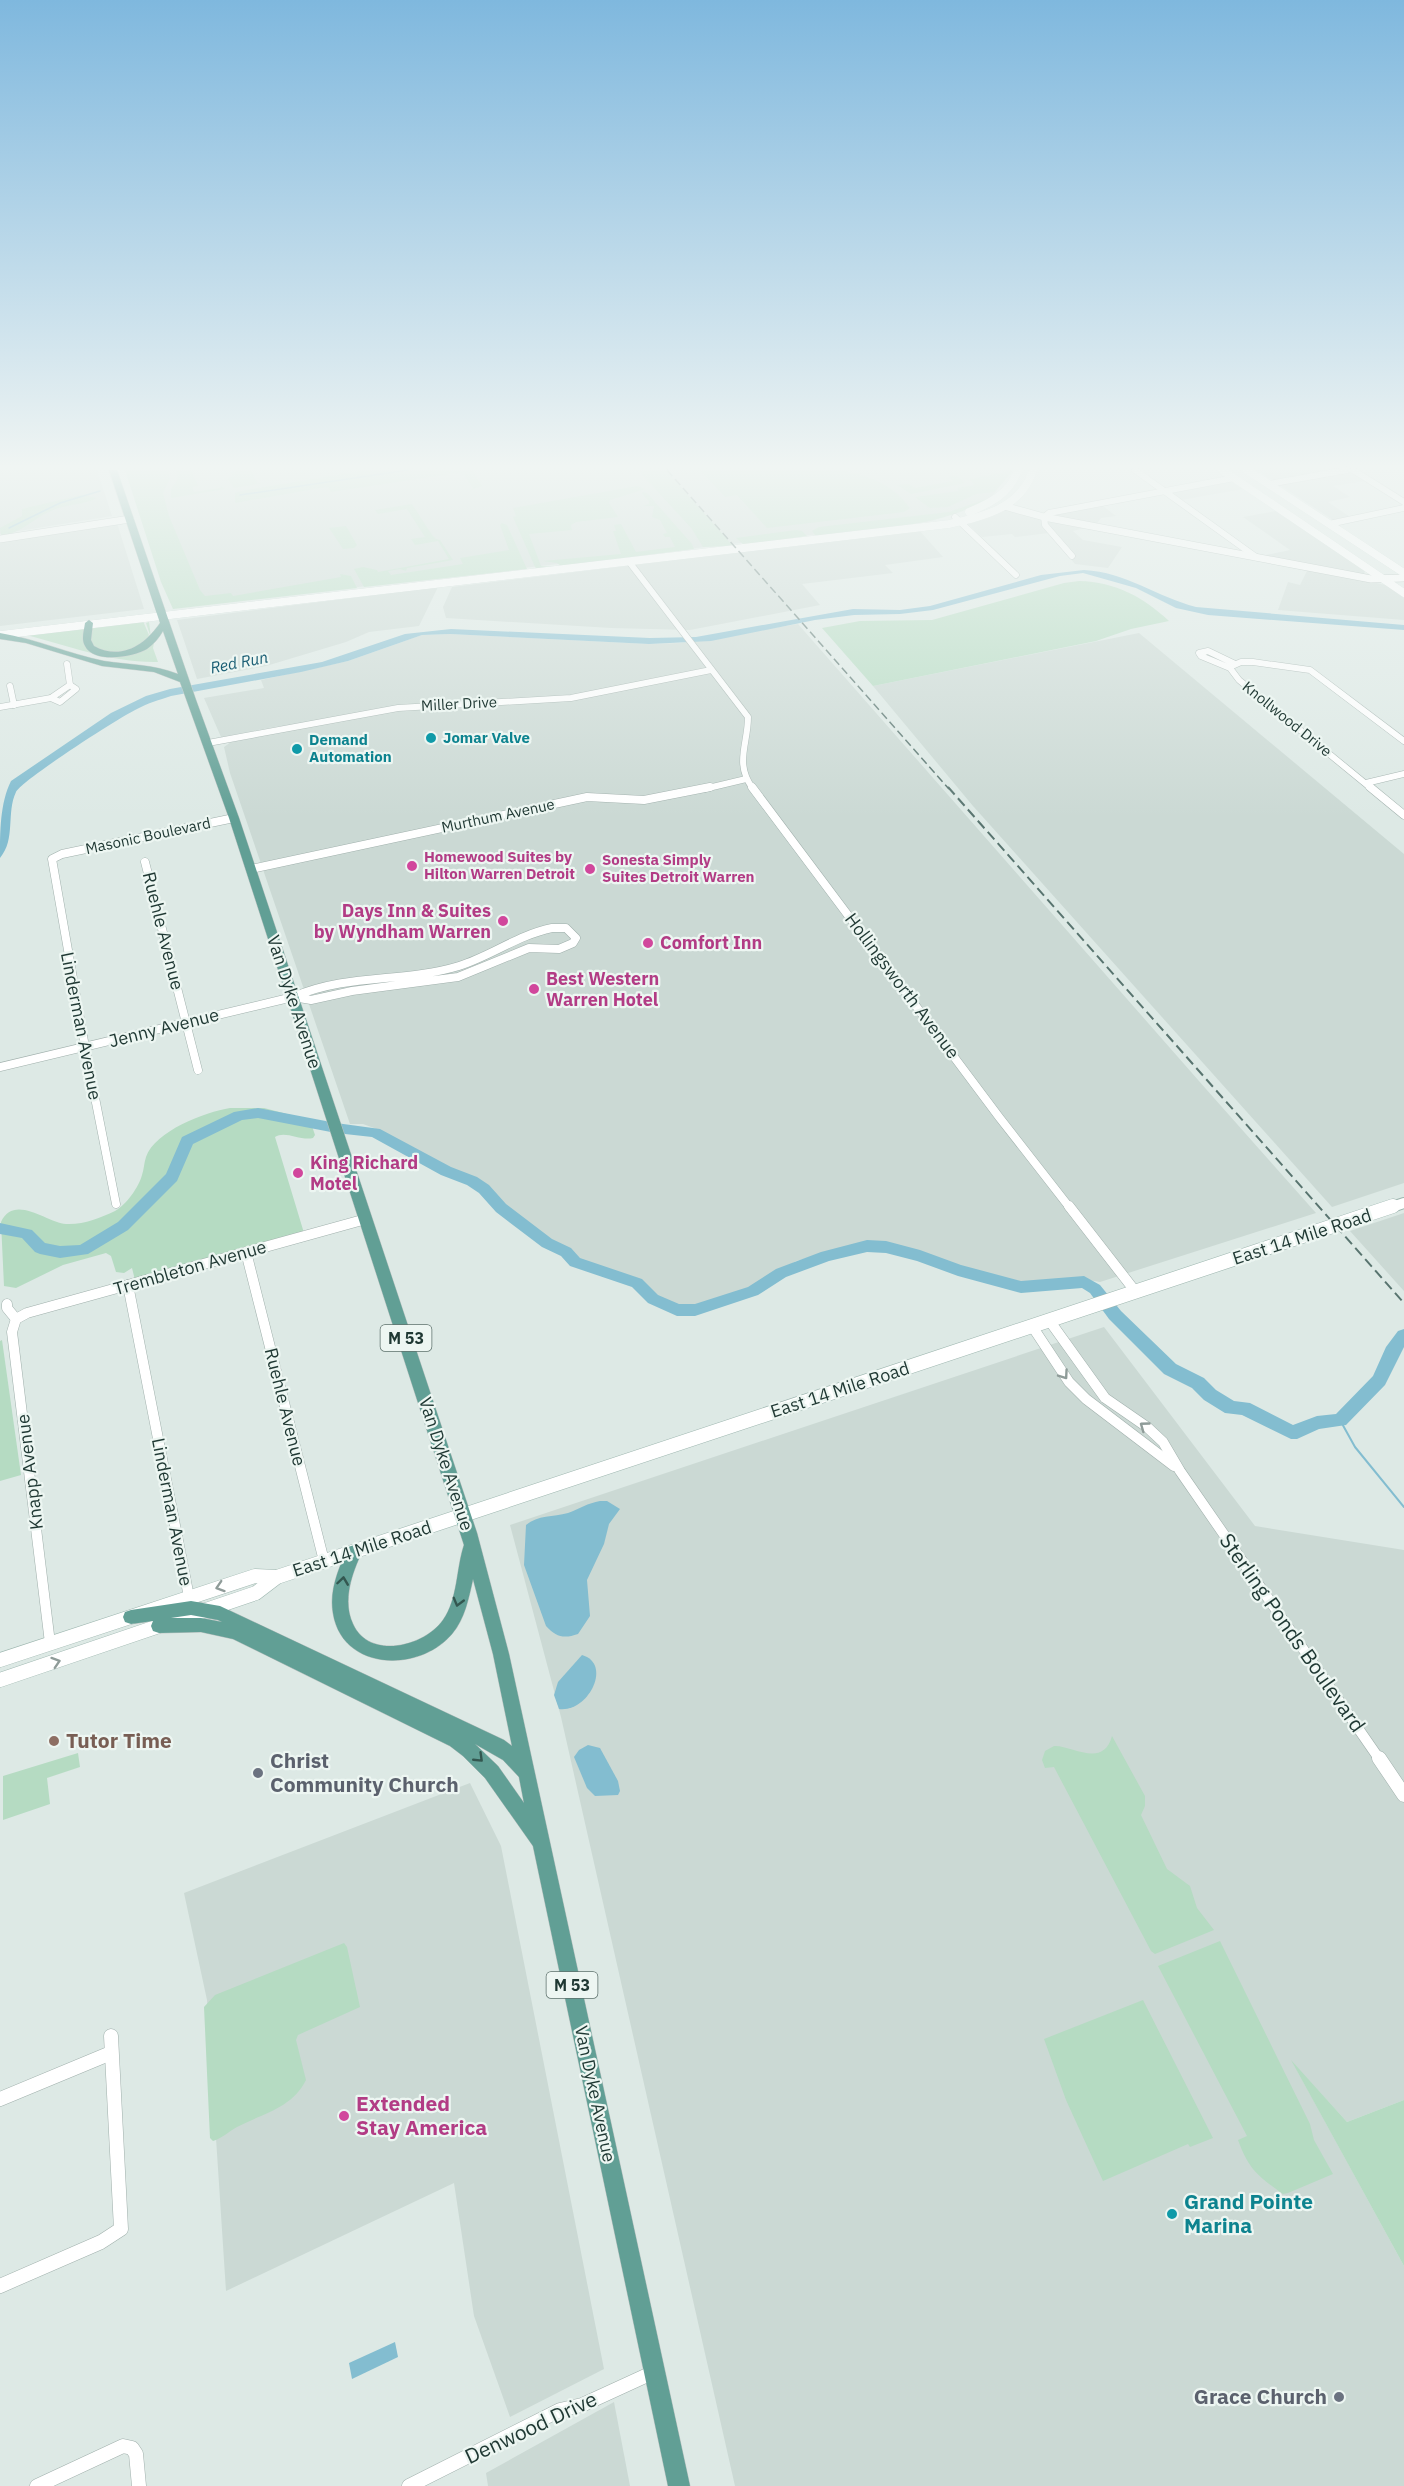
<svg xmlns="http://www.w3.org/2000/svg" width="1404" height="2486" font-family="'IBM Plex Sans',sans-serif">
  <rect width="100%" height="100%" fill="#dde9e5"/>
  <g fill="#cbd9d4">
    <polygon points="0,470 97,470 112,516 0,534"/>
    <polygon points="125,470 1012,470 991,498 932,521 175,608"/>
    <polygon points="1257,470 1323,470 1326,472 1347,470 1366,481 1333,486 1350,497 1328,502 1356,521 1339,524"/>
    <polygon points="1232,481 1243,489 1181,500 1170,492"/>
    <polygon points="1103,506 1116,516 1101,518 1096,525 1073,531 1083,540 1122,547 1108,568 1075,564 1049,533 1015,537 1012,534 982,537 968,524 1005,510 1039,518"/>
    <polygon points="1276,511 1365,571 1363,576 1261,556 1290,550 1243,517"/>
    <polygon points="117,523 144,609 0,626 0,542"/>
    <polygon points="919,530 943,557 885,565 893,573 802,584 820,605 690,630 611,628 446,618 443,607 452,587"/>
    <polygon points="1308,569 1386,585 1404,598 1404,620 1278,610 1288,582 1300,585"/>
    <polygon points="438,587 419,626 369,632 346,642 266,666 197,679 177,620"/>
    <polygon points="798,624 1206,1089 1316,1213 1100,1282 1077,1278 1025,1284 992,1276 914,1251 882,1243 859,1244 796,1261 748,1290 725,1298 698,1307 682,1308 659,1299 640,1281 591,1266 577,1258 536,1233 484,1186 450,1170 374,1128 363,1124 350,1124 230,773 224,747 231,742 283,732 280,726 221,737 204,698 264,688 261,680 348,661 422,635 450,634 649,644 681,643"/>
    <polygon points="1139,633 1404,854 1404,1183 1332,1207 973,806 873,686"/>
    <polygon points="1404,1213 1404,1291 1350,1231"/>
    <polygon points="1104,1327 1255,1526 1404,1550 1404,2100 1347,2122 1293,2063 1404,2266 1404,2486 735,2486 561,1717 510,1525"/>
    <polygon points="470,1783 501,1846 604,2369 510,2417 474,2316 454,2183 226,2291 207,2000 184,1893"/>
    <polygon points="614,2402 630,2486 488,2486 486,2473"/>
  </g>
  <g fill="#b5dbc2">
    <polygon points="125,470 168,470 170,479 163,493 169,516 200,590 205,596 231,593 233,596 341,577 340,574 351,576 357,588 173,609 161,582"/>
    <polygon points="176,470 191,470 198,486 192,487 194,492 221,488 221,486 225,489 171,498 171,489 178,479"/>
    <polygon points="251,470 257,483 263,483 234,488 227,478 233,477 231,472"/>
    <polygon points="368,470 472,470 482,486 471,490 473,488 464,475 457,473 331,492 328,487 320,488 235,503 235,493 241,491"/>
    <polygon points="638,470 666,470 733,546 703,547 692,529"/>
    <path d="M 700,470 L 838,470 C 866,474 893,484 910,508 L 904,512 L 767,528 L 737,495 L 725,497 Z"/>
    <polygon points="1009,470 1012,472 994,492 976,494 948,507 930,508 915,497 959,491 957,488 974,485 970,479 1010,471"/>
    <polygon points="954,476 957,476 965,483 911,494 897,485 909,484 915,488 953,481 949,477"/>
    <polygon points="637,486 645,489 610,500 609,503 618,517 576,522 571,525 572,530 529,534 541,566 554,567 537,569 535,567 513,517 516,516 513,508"/>
    <polygon points="643,492 647,493 692,544 694,549 561,566 557,563 543,561 621,554 613,531 616,531 614,525 621,524 636,552 675,547 670,537 665,537 663,534 667,533 660,520 652,517 654,506 643,506 649,504 649,501 642,494"/>
    <path d="M 81,495 L 97,498 C 84,505 66,504 51,511 C 33,518 20,535 1,535 L 0,528 L 22,516 L 22,509 Z"/>
    <path d="M 992,497 C 941,527 881,528 823,535 L 815,535 L 812,531 L 819,527 L 949,512 Z"/>
    <polygon points="412,504 432,535 436,539 440,540 453,560 407,568 406,571 400,569 388,571 391,575 463,564 460,558 509,550 500,525 502,523 507,525 527,569 364,587 354,569 363,567 377,570 378,572 449,559 438,541 415,545 411,539 425,537 407,509 378,514 375,510"/>
    <polygon points="346,526 357,545 354,548 343,549 329,528"/>
    <polygon points="796,530 802,531 807,536 744,545 736,538"/>
    <path d="M 1079,581 C 1116,582 1143,597 1169,621 L 1131,629 L 1096,641 L 873,686 L 822,628 L 860,621 L 932,620 L 1064,583 Z"/>
    <path d="M 143,621 L 149,635 L 146,640 L 150,635 L 146,623 L 149,622 L 151,638 C 136,650 104,663 90,641 L 91,630 L 96,626 Z"/>
    <path d="M 86,628 L 84,645 C 99,667 135,649 154,643 L 153,648 L 158,662 C 112,663 70,646 26,635 Z"/>
    <path d="M 230,1108 L 264,1108 L 310,1120 L 315,1135 L 313,1138 C 300,1141 285,1130 275,1137 L 304,1233 L 135,1280 L 132,1268 L 124,1273 L 116,1272 L 111,1256 L 106,1253 L 63,1265 L 16,1288 L 4,1286 L 1,1222 C 14,1193 48,1223 66,1224 C 83,1225 100,1218 115,1211 C 126,1205 139,1187 142,1175 C 144,1169 144,1163 146,1157 C 155,1131 205,1112 230,1108 Z"/>
    <polygon points="2,1340 21,1475 0,1481 0,1341"/>
    <path d="M 1112,1736 L 1145,1796 L 1145,1806 L 1141,1815 L 1167,1869 L 1190,1886 L 1197,1908 L 1214,1930 L 1155,1954 L 1151,1951 L 1054,1767 L 1045,1768 L 1042,1760 L 1045,1751 L 1054,1746 C 1072,1745 1103,1769 1112,1736 Z"/>
    <polygon points="78,1753 80,1767 47,1778 50,1804 3,1820 3,1776"/>
    <path d="M 1220,1941 L 1310,2124 L 1314,2140 L 1333,2174 L 1288,2193 L 1283,2194 C 1258,2176 1249,2170 1238,2140 L 1247,2136 L 1158,1966 Z"/>
    <path d="M 344,1943 L 347,1947 L 360,2007 L 298,2035 L 296,2040 L 306,2080 C 292,2108 264,2113 237,2127 C 229,2131 223,2138 213,2141 L 210,2138 L 204,2007 L 215,1995 Z"/>
    <polygon points="1143,2000 1213,2138 1190,2147 1188,2144 1103,2181 1066,2100 1044,2039"/>
    <polygon points="1291,2060 1347,2122 1404,2100 1404,2266"/>
  </g>
  <g fill="#83bdd0">
    <path d="M 1084,570 C 1126,572 1157,597 1196,607 L 1404,625 L 1404,630 L 1208,615 L 1176,608 L 1136,588 L 1083,573 L 1060,576 L 933,610 L 900,614 L 854,615 L 815,620 L 711,641 L 649,644 L 450,634 L 422,635 L 348,661 L 301,672 L 171,696 C 159,700 148,703 137,709 C 120,717 22,780 16,792 C 6,813 16,839 0,858 C 0,832 0,803 11,781 L 111,713 L 146,696 L 170,689 L 322,662 L 405,634 L 451,629 L 650,638 L 696,637 L 853,609 L 900,610 L 930,606 L 1041,575 Z"/>
    <path d="M 600,1501 L 607,1501 L 620,1509 L 609,1524 L 604,1544 L 587,1580 L 590,1616 L 578,1634 C 564,1639 556,1637 546,1626 L 524,1565 L 526,1525 C 538,1515 553,1517 568,1513 C 579,1509 588,1503 600,1501 Z"/>
    <path d="M 582,1655 C 613,1664 588,1713 559,1709 L 554,1695 L 558,1682 Z"/>
    <polygon points="588,1745 600,1748 618,1781 620,1791 618,1795 595,1796 587,1788 574,1757 579,1750"/>
    <polygon points="395,2342 398,2357 352,2379 349,2363"/>
  </g>
  <g fill="none" stroke-linecap="round" stroke-linejoin="round">
    <g stroke="#83bdd0" stroke-width="1.5">
      <polyline points="240,495 408,470"/>
      <polyline points="9,528 60,503 100,491"/>
    </g>
    <polyline stroke="#83bdd0" stroke-width="2" points="1340,1420 1355,1447 1404,1507"/>
    <polygon fill="#83bdd0" fill-rule="evenodd" points="258,1108 336,1123 380,1129 451,1167 477,1177 489,1185 506,1204 552,1239 571,1248 580,1258 642,1279 658,1295 679,1304 695,1304 748,1287 776,1269 821,1252 867,1240 886,1241 920,1250 961,1265 1021,1281 1084,1276 1100,1285 1121,1311 1176,1364 1204,1378 1216,1390 1234,1401 1250,1403 1293,1425 1317,1416 1336,1414 1373,1376 1386,1347 1398,1331 1404,1329 1404,1347 1385,1385 1346,1425 1319,1429 1297,1439 1291,1439 1242,1415 1225,1413 1204,1400 1192,1388 1164,1374 1109,1319 1090,1293 1082,1288 1021,1293 958,1276 917,1261 886,1253 867,1252 829,1261 786,1277 758,1295 695,1316 677,1316 648,1303 632,1287 570,1266 561,1256 542,1247 496,1212 479,1193 467,1185 441,1175 372,1137 336,1133 258,1118 242,1120 193,1144 177,1181 128,1230 88,1254 60,1258 40,1254 35,1252 22,1238 0,1234 0,1223 32,1230 45,1243 60,1246 80,1245 118,1222 166,1174 182,1137 234,1112"/>
    <defs>
      <g id="minor-far3">
        <polyline points="1135,470 1256,557"/>
        <polyline points="1353,470 1404,502"/>
        <polyline points="1269,484 1347,470"/>
        <polyline points="955,517 1016,575"/>
        <polyline points="1329,524 1404,508"/>
        <polyline points="1072,556 1045,525 1044,517 1049,513 1234,478"/>
        <path d="M 630,563 L 748,717 C 748,745 734,763 753,789"/>
        <polyline points="67,664 70,685"/>
        <polyline points="1235,664 1208,651 1199,653 1201,656 1230,668 1239,680 1372,789"/>
        <polyline points="1232,666 1241,662 1253,662 1310,670 1404,741"/>
        <polyline points="10,686 14,705"/>
        <polyline points="51,698 60,702 76,689 70,685"/>
        <polyline points="0,707 51,698 70,685"/>
        <polyline points="208,743 398,708 571,698 711,670"/>
        <polyline points="1366,783 1404,774"/>
        <polyline points="704,789 746,779"/>
      </g>
      <g id="minor-far2">
        <polyline points="752,787 999,1117 1070,1208"/>
        <polyline points="1370,787 1404,815"/>
        <polyline points="145,862 198,1070"/>
        <polyline points="251,869 587,797 644,800 710,787"/>
        <path d="M 552,928 L 566,928 L 576,938 L 573,943 L 559,949 L 529,948 L 458,977 L 352,991 L 311,1000 L 293,997 C 349,973 403,983 459,966 C 491,956 518,935 552,928 Z"/>
        <polyline points="0,1067 293,997"/>
        <polyline points="116,1204 85,1047 52,859 62,854 234,818"/>
      </g>
      <g id="minor-far1">
        <polyline points="1069,1206 1135,1291"/>
        <polyline points="246,1252 324,1561"/>
        <polyline points="128,1285 189,1597"/>
        <polyline points="7,1304 7,1308 16,1319"/>
        <polyline points="16,1319 27,1313 366,1219"/>
        <polyline points="16,1319 12,1332 50,1643"/>
        <polyline points="1049,1320 1105,1398 1147,1427 1163,1442 1180,1471 1380,1760"/>
        <polyline points="1032,1326 1069,1382 1086,1399 1174,1466"/>
      </g>
      <g id="minor">
        <polyline points="1379,1758 1404,1795"/>
        <polyline points="0,2099 111,2053"/>
        <polyline points="0,2286 101,2242 121,2229 111,2036"/>
        <polyline points="37,2486 123,2446 132,2448 136,2454 139,2486"/>
        <polyline points="409,2486 560,2410 582,2405 654,2372"/>
      </g>
      <g id="tertiary">
        <polyline points="1004,506 1044,517 1371,579 1404,578"/>
        <polyline points="0,539 130,519"/>
      </g>
      <g id="secondary-far2">
        <polyline points="1222,470 1404,593"/>
        <polyline points="1247,470 1404,573"/>
        <path d="M 969,512 C 991,503 1010,493 1018,470"/>
        <path d="M 0,635 L 949,524 C 984,517 1022,507 1033,470"/>
      </g>
      <polyline id="secondary-far1" points="1389,1208 1404,1203"/>
      <g id="secondary">
        <polyline points="0,1660 255,1576 277,1577"/>
        <polyline points="0,1680 256,1593 277,1577 1393,1206"/>
      </g>
      <path id="primary" d="M 109,470 L 117,470 L 196,700 L 239,818 L 477,1533 L 509,1654 L 690,2486 L 668,2486 L 533,1846 L 485,1778 L 463,1756 L 450,1746 L 233,1639 L 201,1632 L 159,1633 L 153,1631 L 151,1626 L 153,1621 L 131,1624 L 125,1622 L 123,1617 L 125,1612 L 131,1610 L 191,1601 L 220,1606 L 504,1740 L 512,1746 L 493,1654 L 473,1579 C 469,1597 465,1619 452,1634 C 419,1673 342,1671 333,1613 C 329,1590 339,1568 348,1547 L 354,1545 L 360,1547 L 362,1552 C 352,1573 342,1601 353,1624 C 369,1660 424,1647 443,1620 C 458,1599 456,1569 464,1545 L 229,818 L 180,682 L 154,672 L 102,666 L 26,643 L 0,639 L 0,633 C 37,639 69,654 104,661 C 130,665 152,664 178,674 L 163,631 C 159,638 154,644 147,649 C 134,657 94,664 85,646 C 81,639 84,631 85,623 L 89,620 L 93,623 L 91,640 L 94,646 C 121,661 145,645 160,623 ZM 191,1615 L 218,1620 L 222,1622 L 201,1618 L 171,1618 ZM 475,1744 L 503,1760 L 519,1777 L 524,1803 L 498,1766 Z"/>
    </defs>
    <use href="#minor-far3" stroke="#a0b0ac" stroke-width="7"/>
    <use href="#minor-far2" stroke="#a0b0ac" stroke-width="9"/>
    <use href="#minor-far1" stroke="#a0b0ac" stroke-width="11"/>
    <use href="#minor" stroke="#a0b0ac" stroke-width="15"/>
    <use href="#tertiary" stroke="#a0b0ac" stroke-width="8"/>
    <use href="#secondary-far2" stroke="#9cb5ae" stroke-width="8"/>
    <use href="#secondary-far1" stroke="#9cb5ae" stroke-width="12"/>
    <use href="#secondary" stroke="#9cb5ae" stroke-width="15"/>
    <use href="#primary" stroke="#bcc3c2" stroke-width="1"/>
    <use href="#minor-far3" stroke="#fff" stroke-width="6"/>
    <use href="#minor-far2" stroke="#fff" stroke-width="8"/>
    <use href="#minor-far1" stroke="#fff" stroke-width="10"/>
    <use href="#minor" stroke="#fff" stroke-width="14"/>
    <use href="#tertiary" stroke="#fff" stroke-width="7"/>
    <use href="#secondary-far2" stroke="#fff" stroke-width="8"/>
    <use href="#secondary-far1" stroke="#fff" stroke-width="10"/>
    <use href="#secondary" stroke="#fff" stroke-width="14"/>
    <use href="#primary" fill="#619f95" fill-rule="evenodd"/>
    <polyline stroke="#58746f" stroke-width="1.5" stroke-dasharray="8 4" stroke-linecap="butt" points="667,470 949,789"/>
    <polyline stroke="#58746f" stroke-width="2" stroke-dasharray="10 5" stroke-linecap="butt" points="948,787 1404,1303"/>
  </g>
  <defs><path id="oneway-chevron" d="M-2-3.5L2.5 0L-2 3.5" fill="none" stroke-width="1.6" stroke-linecap="round" stroke-linejoin="round" transform="scale(1.5)"/></defs>
  <g stroke="#8f9c99">
    <use href="#oneway-chevron" transform="translate(1064 1375) rotate(55)"/>
    <use href="#oneway-chevron" transform="translate(1144 1426) rotate(-144)"/>
    <use href="#oneway-chevron" transform="translate(220 1587) rotate(162)"/>
    <use href="#oneway-chevron" transform="translate(56 1662) rotate(-18)"/>
  </g>
  <g stroke="#335750">
    <use href="#oneway-chevron" transform="translate(343 1581) rotate(-82)"/>
    <use href="#oneway-chevron" transform="translate(458 1602) rotate(105)"/>
    <use href="#oneway-chevron" transform="translate(479 1758) rotate(44)"/>
  </g>
  <linearGradient id="sky" x2="0" y2="1"><stop stop-color="#7fb8de"/><stop offset="0.57" stop-color="#f0f5f3"/><stop offset="1" stop-color="#f0f5f3" stop-opacity="0"/></linearGradient>
  <rect width="1404" height="818" fill="url(#sky)"/>
  <g fill="#0f9aa8" stroke="#edf6f2" stroke-width="2">
    <circle cx="431" cy="738" r="6"/>
    <circle cx="297" cy="749" r="6"/>
    <circle cx="1172" cy="2214" r="6"/>
  </g>
  <g fill="#d1479c" stroke="#edf6f2" stroke-width="2">
    <circle cx="412" cy="866" r="6"/>
    <circle cx="590" cy="869" r="6"/>
    <circle cx="503" cy="921" r="6"/>
    <circle cx="648" cy="943" r="6"/>
    <circle cx="534" cy="989" r="6"/>
    <circle cx="298" cy="1173" r="6"/>
    <circle cx="344" cy="2116" r="6"/>
  </g>
  <circle fill="#8d6e63" stroke="#edf6f2" stroke-width="2" cx="54" cy="1741" r="6"/>
  <g fill="#6b7280" stroke="#edf6f2" stroke-width="2">
    <circle cx="258" cy="1773" r="6"/>
    <circle cx="1339" cy="2397" r="6"/>
  </g>
  <g text-anchor="middle" stroke-width="4.5" stroke-linejoin="round" paint-order="stroke">
    <g font-size="15" fill="#1f3833" stroke="#edf6f2">
      <text transform="translate(459 704) rotate(-3)" y="5">Miller Drive</text>
      <text transform="translate(1287 719) rotate(39)" y="5">Knollwood Drive</text>
      <text transform="translate(498 816) rotate(-12)" y="5">Murthum Avenue</text>
      <text transform="translate(148 836) rotate(-12)" y="5">Masonic Boulevard</text>
    </g>
    <g font-size="15" font-weight="bold" fill="#0d838f" stroke="#edf6f2" text-anchor="start">
      <text x="443" y="743">Jomar Valve</text>
      <text x="309" y="745">Demand<tspan x="309" dy="17">Automation</tspan></text>
    </g>
    <g font-size="15" font-weight="bold" fill="#b23c85" stroke="#edf6f2" text-anchor="start">
      <text x="424" y="862">Homewood Suites by<tspan x="424" dy="17">Hilton Warren Detroit</tspan></text>
      <text x="602" y="865">Sonesta Simply<tspan x="602" dy="17">Suites Detroit Warren</tspan></text>
    </g>
    <g font-size="16" font-style="italic" fill="#195d73" stroke="#edf6f2">
      <text transform="translate(239 662) rotate(-11)" y="6">Red Run</text>
    </g>
    <g fill="#edf6f2" stroke="#5d716c" stroke-width="1.5">
      <rect x="380.5" y="1325" width="51" height="26" rx="4.5"/>
      <rect x="546.5" y="1972" width="51" height="26" rx="4.5"/>
    </g>
    <g font-size="16" font-weight="bold" fill="#1f3833">
      <text x="406" y="1344">M 53</text>
      <text x="572" y="1991">M 53</text>
    </g>
    <g font-size="18" font-weight="bold" fill="#b23c85" stroke="#edf6f2" text-anchor="start">
      <text x="491" y="917" text-anchor="end">Days Inn &amp; Suites<tspan x="491" dy="21">by Wyndham Warren</tspan></text>
      <text x="660" y="949">Comfort Inn</text>
      <text x="546" y="985">Best Western<tspan x="546" dy="21">Warren Hotel</tspan></text>
      <text x="310" y="1169">King Richard<tspan x="310" dy="21">Motel</tspan></text>
    </g>
    <g font-size="18" fill="#1f3833" stroke="#edf6f2">
      <text transform="translate(163 931) rotate(76)" y="6">Ruehle Avenue</text>
      <text transform="translate(902 986) rotate(53)" y="6">Hollingsworth Avenue</text>
      <text transform="translate(294 1002) rotate(72)" y="6">Van Dyke Avenue</text>
      <text transform="translate(81 1026) rotate(79)" y="6">Linderman Avenue</text>
      <text transform="translate(164 1028) rotate(-14)" y="6">Jenny Avenue</text>
      <text transform="translate(1302 1237) rotate(-18)" y="6">East 14 Mile Road</text>
      <text transform="translate(190 1268) rotate(-16)" y="6">Trembleton Avenue</text>
      <text transform="translate(840 1390) rotate(-18)" y="6">East 14 Mile Road</text>
      <text transform="translate(285 1407) rotate(76)" y="6">Ruehle Avenue</text>
      <text transform="translate(446 1464) rotate(72)" y="6">Van Dyke Avenue</text>
      <text transform="translate(30 1472) rotate(-97)" y="6">Knapp Avenue</text>
      <text transform="translate(172 1512) rotate(79)" y="6">Linderman Avenue</text>
      <text transform="translate(362 1549) rotate(-18)" y="6">East 14 Mile Road</text>
      <text transform="translate(595 2094) rotate(78)" y="6">Van Dyke Avenue</text>
    </g>
    <g font-size="21" fill="#1f3833" stroke="#edf6f2">
      <text transform="translate(1292 1633) rotate(55)" y="7">Sterling Ponds Boulevard</text>
      <text transform="translate(531 2428) rotate(-25)" y="7">Denwood Drive</text>
    </g>
    <g font-size="21" font-weight="bold" fill="#785e54" stroke="#edf6f2" text-anchor="start">
      <text x="66" y="1748">Tutor Time</text>
    </g>
    <g font-size="21" font-weight="bold" fill="#5b616d" stroke="#edf6f2" text-anchor="start">
      <text x="270" y="1768">Christ<tspan x="270" dy="24">Community Church</tspan></text>
      <text x="1327" y="2404" text-anchor="end">Grace Church</text>
    </g>
    <g font-size="21" font-weight="bold" fill="#b23c85" stroke="#edf6f2" text-anchor="start">
      <text x="356" y="2111">Extended<tspan x="356" dy="24">Stay America</tspan></text>
    </g>
    <g font-size="21" font-weight="bold" fill="#0d838f" stroke="#edf6f2" text-anchor="start">
      <text x="1184" y="2209">Grand Pointe<tspan x="1184" dy="24">Marina</tspan></text>
    </g>
  </g>
</svg>
